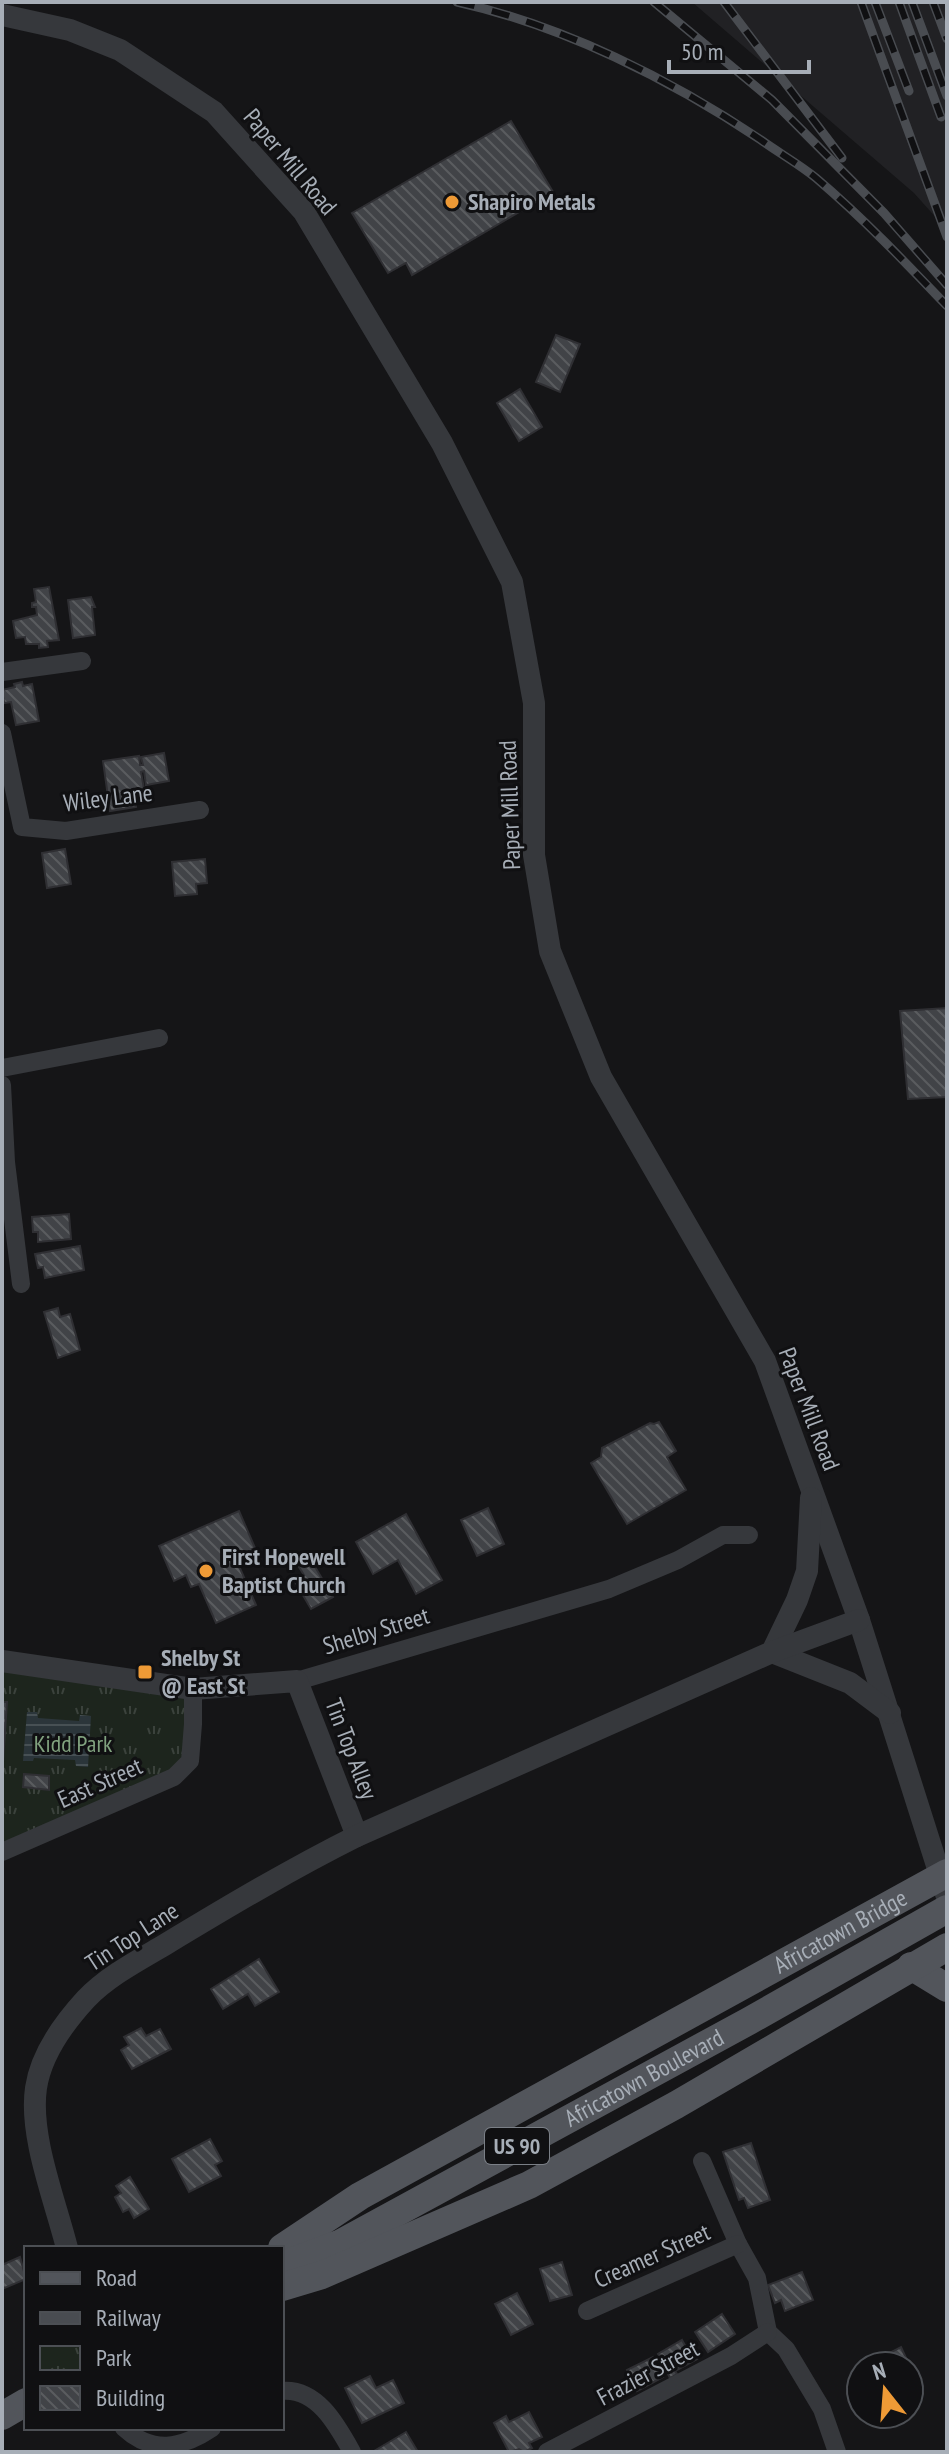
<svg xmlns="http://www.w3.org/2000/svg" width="949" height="2454" font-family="'PT Sans Narrow',sans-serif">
  <defs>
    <pattern id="park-tufts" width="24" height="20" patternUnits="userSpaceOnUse" patternTransform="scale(2)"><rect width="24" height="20" fill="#1d251d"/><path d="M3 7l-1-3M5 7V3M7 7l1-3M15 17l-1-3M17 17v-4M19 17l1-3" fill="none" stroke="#3b423c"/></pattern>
    <pattern id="water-rules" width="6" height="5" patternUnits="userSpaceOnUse" patternTransform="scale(2)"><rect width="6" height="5" fill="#2b353a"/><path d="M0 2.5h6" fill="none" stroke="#475054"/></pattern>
    <pattern id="building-back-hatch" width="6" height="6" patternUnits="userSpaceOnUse" patternTransform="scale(2)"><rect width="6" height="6" fill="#414347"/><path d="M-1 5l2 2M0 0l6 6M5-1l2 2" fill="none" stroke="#5a5c5f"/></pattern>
  </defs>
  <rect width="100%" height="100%" fill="#151517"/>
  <polygon fill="#212124" points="692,2 947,2 947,230 914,193"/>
  <polygon fill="url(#park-tufts)" points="2,1661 193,1689 190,1761 2,1852"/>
  <polygon fill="url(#water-rules)" points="27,1712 37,1712 38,1718 79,1721 80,1715 91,1716 88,1767 76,1766 75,1760 34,1758 33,1761 23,1761"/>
  <g fill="url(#building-back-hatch)" stroke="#2f2f33" stroke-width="2">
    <polygon points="511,121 553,192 412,275 406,263 388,273 352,213"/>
    <polygon points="556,335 580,344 560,392 536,382"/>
    <polygon points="520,389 542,427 519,441 497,403"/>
    <polygon points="49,587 59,640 47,641 48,647 39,648 39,644 26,644 25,637 16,638 13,621 37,615 36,607 32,607 32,603 36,602 34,589"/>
    <polygon points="91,597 95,607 92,607 95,635 73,638 68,600"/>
    <polygon points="22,682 23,686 32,684 39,721 16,725 11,702 4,703 2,690 15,687 14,684"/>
    <polygon points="164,753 169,781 146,785 144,771 141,772 144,789 133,790 136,807 110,811 103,761 139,756 140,765 143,765 141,757"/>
    <polygon points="65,849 71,884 47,888 42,853"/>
    <polygon points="205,859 207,883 196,884 197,894 175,896 172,862"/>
    <polygon points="947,1008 947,1097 908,1099 900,1011"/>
    <polygon points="69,1214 71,1239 38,1242 38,1232 33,1232 32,1217"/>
    <polygon points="80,1246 84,1270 45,1278 43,1267 38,1268 35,1254"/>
    <polygon points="58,1308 60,1317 70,1314 80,1350 58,1358 44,1312"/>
    <polygon points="659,1422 676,1451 667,1457 686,1490 627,1524 591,1463 601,1457 602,1448 650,1423 654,1424"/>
    <polygon points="488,1508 504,1544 477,1556 461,1520"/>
    <polygon points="239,1511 255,1548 252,1549 257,1559 239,1566 256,1605 216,1623 199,1584 191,1587 186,1575 174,1581 159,1546"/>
    <polygon points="406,1514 442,1580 416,1594 398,1560 373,1574 356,1542"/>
    <polygon points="311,1560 333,1597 311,1609 294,1580 304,1575 299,1567"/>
    <polygon points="2,1702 7,1702 3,1762 2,1762"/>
    <polygon points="24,1774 49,1776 49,1790 23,1787"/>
    <polygon points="259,1959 279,1992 255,2006 248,1994 223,2009 211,1989"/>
    <polygon points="141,2028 146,2036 160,2029 171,2049 132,2069 121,2050 129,2045 124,2037"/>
    <polygon points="210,2139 222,2161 215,2165 221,2176 189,2192 172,2159"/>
    <polygon points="751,2143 770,2200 748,2208 744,2198 739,2200 723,2152"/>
    <polygon points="130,2177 149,2209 134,2218 129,2209 123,2212 115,2197 121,2193 116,2186"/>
    <polygon points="20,2257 26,2279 2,2289 2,2265"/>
    <polygon points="562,2262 572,2295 550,2301 540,2269"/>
    <polygon points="802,2272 813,2300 785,2311 781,2300 775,2303 768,2285"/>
    <polygon points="517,2293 533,2324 511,2335 495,2304"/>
    <polygon points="722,2314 735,2334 708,2352 695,2332"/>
    <polygon points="682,2340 691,2356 694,2354 697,2359 675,2371 677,2374 670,2378 658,2354"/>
    <polygon points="901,2347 911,2369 909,2370 909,2366 864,2366"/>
    <polygon points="653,2357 663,2377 637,2391 627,2370"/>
    <polygon points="370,2376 376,2388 393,2380 404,2403 362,2423 345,2388"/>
    <polygon points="529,2412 542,2437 529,2443 532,2448 524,2452 519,2449 509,2452 494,2423 506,2416 509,2422"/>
    <polygon points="406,2432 418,2452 374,2452 374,2451"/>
  </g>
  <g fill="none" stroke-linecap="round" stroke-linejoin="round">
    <g stroke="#36383c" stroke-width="18">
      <polyline points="2,672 82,661"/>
      <polyline points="2,733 22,827 66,831 200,810"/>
      <polyline points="2,1068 159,1038"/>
      <polyline points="2,1085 6,1162 21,1284"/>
      <polyline points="297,1681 609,1589 678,1560 723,1535 749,1535"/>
      <polyline points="2,1852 174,1777 190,1761 193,1724 193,1689"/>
      <polyline points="702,2161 738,2244 757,2278 768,2332 786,2349 822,2409 837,2452"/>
      <polyline points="587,2311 738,2244"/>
      <path d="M 282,2391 C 317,2388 337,2425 352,2452"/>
      <path d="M 124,2428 C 152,2454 181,2449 212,2428"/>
      <polyline points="547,2452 731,2356 768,2332"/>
    </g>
    <g stroke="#36383c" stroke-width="22">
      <polyline points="2,15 70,30 120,50 214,112 304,212 442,443 512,582 534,703 534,855 550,951 601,1077 765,1361 859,1620 947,1897"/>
      <polyline points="811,1498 807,1571 797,1600 772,1652 850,1683 890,1713"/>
      <polyline points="2,1661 193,1689 297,1681 357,1836"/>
      <path d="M 67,2248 C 55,2200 29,2136 36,2088 C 41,2054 63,2024 86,1999 C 108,1976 139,1960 166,1944 C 229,1906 291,1869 357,1836 L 772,1652 L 859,1620"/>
    </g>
    <g stroke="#52555b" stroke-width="28">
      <polyline points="911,1966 947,1988"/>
      <path id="s1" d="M 282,2248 L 360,2196 L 947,1873"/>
      <path id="s2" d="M 282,2265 L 341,2243 L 749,2021 L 947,1909"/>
      <polyline points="282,2287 322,2275 529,2185 676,2105 947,1947"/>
      <polyline points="2,2416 26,2402"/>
    </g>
    <defs>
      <g id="rail">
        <path d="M 457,2 C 564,26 670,79 761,140 C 779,153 799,164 816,178 C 863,218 905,262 947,306"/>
        <polyline points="654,2 772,100 884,213 947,285"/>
        <polyline points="724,2 842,158"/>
        <polyline points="861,2 947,237"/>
        <polyline points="875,2 909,91"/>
        <polyline points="899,2 941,117"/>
        <polyline points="912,2 947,96"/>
        <polyline points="933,2 947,39"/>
      </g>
    </defs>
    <use href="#rail" stroke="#494c51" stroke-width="9"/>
    <use href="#rail" stroke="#101012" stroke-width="6" stroke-dasharray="18" stroke-linecap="butt"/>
  </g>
  <g fill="#ee9a36" stroke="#101012" stroke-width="3">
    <circle cx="452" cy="202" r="8"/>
    <circle cx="206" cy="1571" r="8"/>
    <rect x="137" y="1664" width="16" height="16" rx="4"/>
  </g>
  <g text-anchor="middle" stroke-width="6" stroke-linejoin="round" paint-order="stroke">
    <rect fill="#101012" stroke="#7a7f86" stroke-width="2" x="485" y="2128" width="64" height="36" rx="6"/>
    <g font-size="22" font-weight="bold" fill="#a7aeb7">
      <text x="517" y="2154">US 90</text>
    </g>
    <g font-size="24" fill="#a7aeb7" stroke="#101012">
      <text transform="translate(290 162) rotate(50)" y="8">Paper Mill Road</text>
      <text transform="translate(108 798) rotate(-7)" y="8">Wiley Lane</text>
      <text transform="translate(510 805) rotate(-92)" y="8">Paper Mill Road</text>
      <text transform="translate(809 1409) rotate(69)" y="8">Paper Mill Road</text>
      <text transform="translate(376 1631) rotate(-17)" y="8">Shelby Street</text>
      <text transform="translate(351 1749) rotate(69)" y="8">Tin Top Alley</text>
      <text transform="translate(100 1783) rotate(-24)" y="8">East Street</text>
      <text dy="8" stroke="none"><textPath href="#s1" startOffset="642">Africatown Bridge</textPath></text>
      <text transform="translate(132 1937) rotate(-33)" y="8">Tin Top Lane</text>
      <text dy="8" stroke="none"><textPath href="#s2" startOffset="408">Africatown Boulevard</textPath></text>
      <text transform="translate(652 2256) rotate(-24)" y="8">Creamer Street</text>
      <text transform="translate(648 2373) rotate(-28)" y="8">Frazier Street</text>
    </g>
    <g font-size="24" font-weight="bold" fill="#a7aeb7" stroke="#101012" text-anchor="start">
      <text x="468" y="210">Shapiro Metals</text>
      <text x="222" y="1565">First Hopewell<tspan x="222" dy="28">Baptist Church</tspan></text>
      <text x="161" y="1666">Shelby St<tspan x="161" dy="28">@ East St</tspan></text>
    </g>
    <g font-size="24" fill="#80a17e" stroke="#101012">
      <text x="73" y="1752">Kidd Park</text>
    </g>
  </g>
  <rect width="949" height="2454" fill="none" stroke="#a7aeb7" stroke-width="8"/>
  <rect x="24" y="2246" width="260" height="184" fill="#101012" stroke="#4c4f54" stroke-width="2"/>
  <rect x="40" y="2272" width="40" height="12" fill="#52555b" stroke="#4c4f54" stroke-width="2"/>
  <text x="96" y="2286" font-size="24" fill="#a7aeb7">Road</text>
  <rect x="40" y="2312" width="40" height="12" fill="#494c51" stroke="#4c4f54" stroke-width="2"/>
  <text x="96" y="2326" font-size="24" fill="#a7aeb7">Railway</text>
  <rect x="40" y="2346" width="40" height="24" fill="url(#park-tufts)" stroke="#4c4f54" stroke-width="2"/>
  <text x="96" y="2366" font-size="24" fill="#a7aeb7">Park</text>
  <rect x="40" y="2386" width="40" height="24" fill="url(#building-back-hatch)" stroke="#4c4f54" stroke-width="2"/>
  <text x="96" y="2406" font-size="24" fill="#a7aeb7">Building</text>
  <g transform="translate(885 2390) rotate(343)"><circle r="38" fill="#101012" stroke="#4c4f54" stroke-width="2"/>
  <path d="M0-6L14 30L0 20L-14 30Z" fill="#ee9a36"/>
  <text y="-12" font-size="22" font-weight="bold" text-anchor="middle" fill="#a7aeb7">N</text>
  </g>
  <path d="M669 60v12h140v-12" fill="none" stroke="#a7aeb7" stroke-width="4"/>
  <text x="681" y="60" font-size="24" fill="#a7aeb7" stroke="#101012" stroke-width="6" paint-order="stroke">50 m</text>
</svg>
